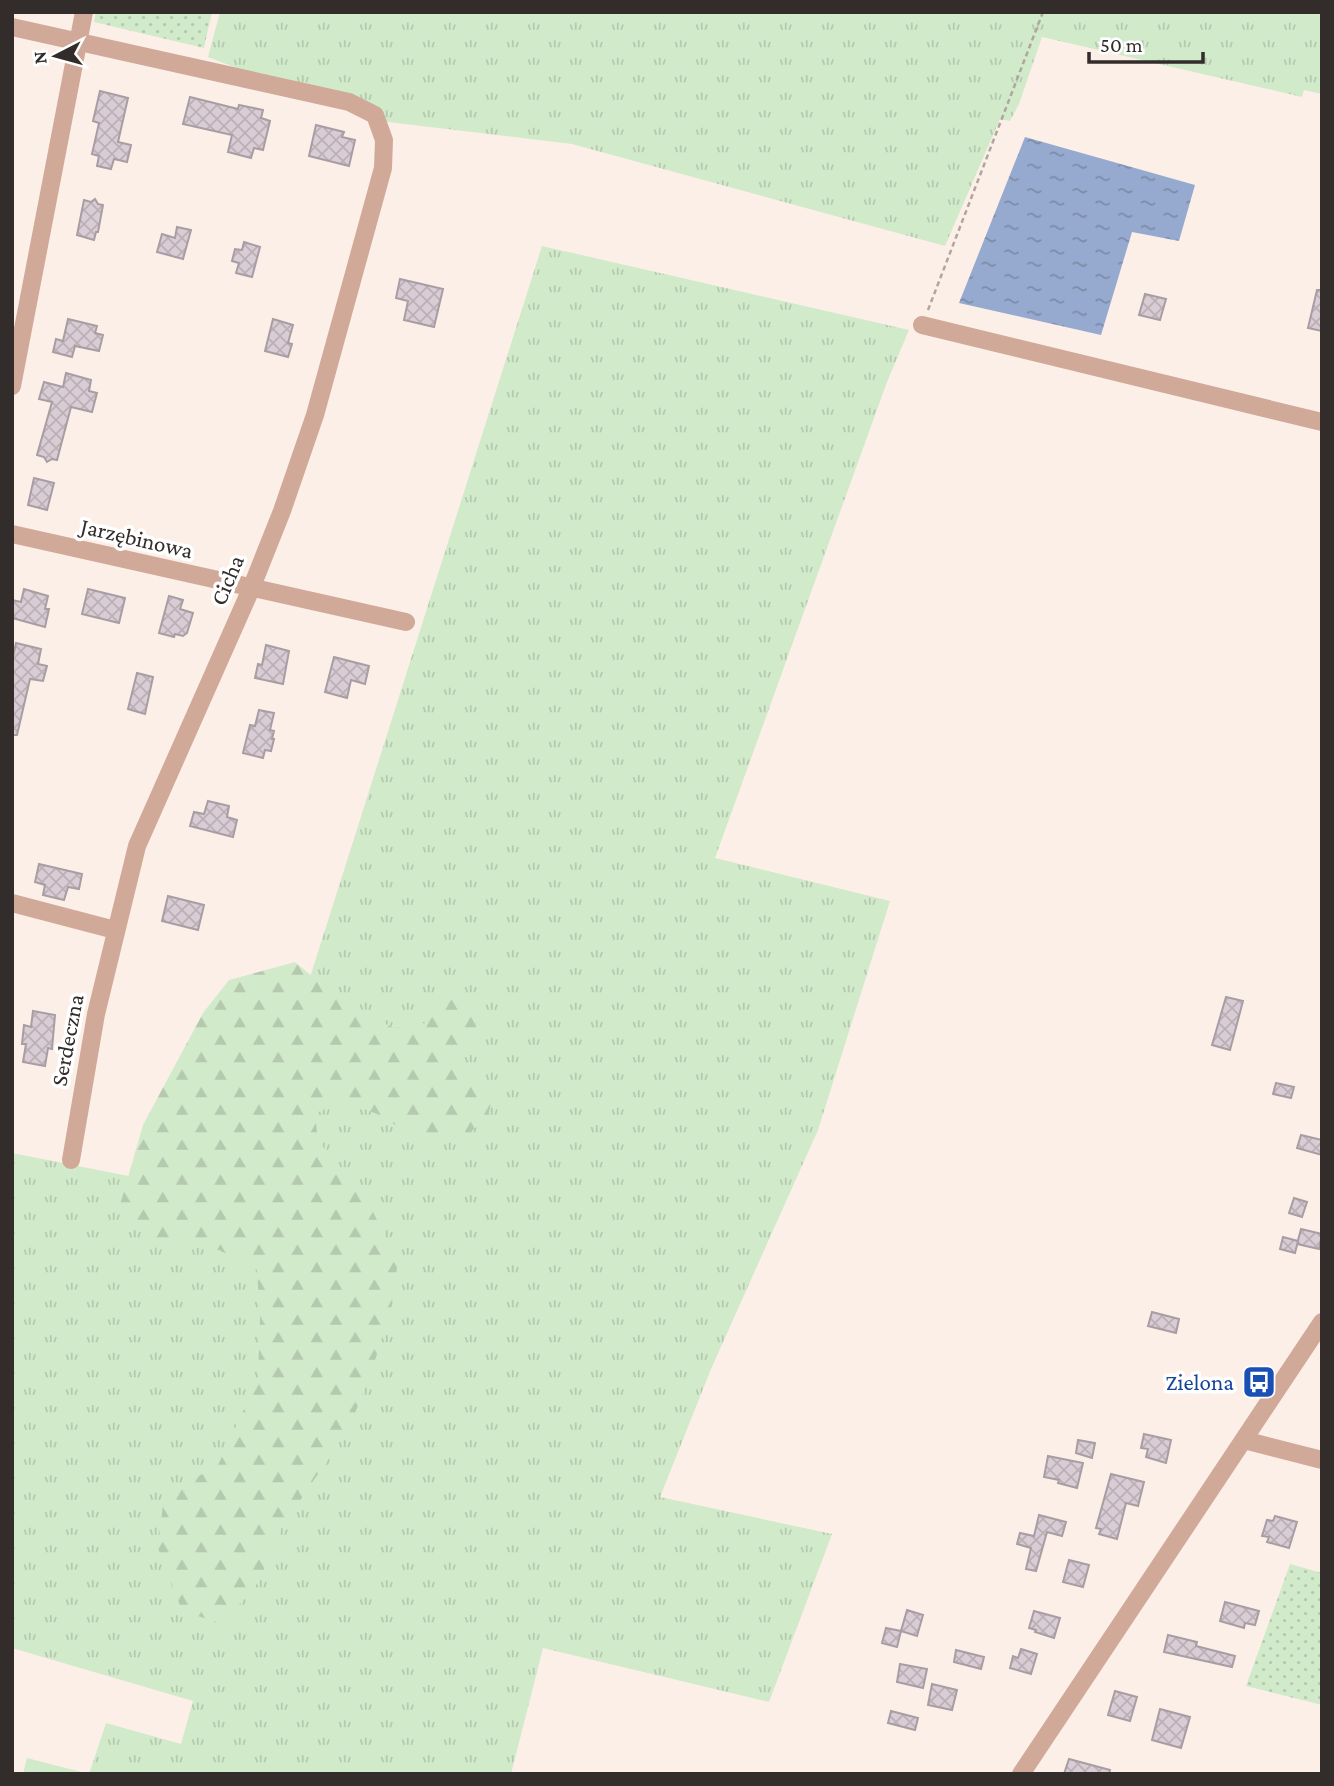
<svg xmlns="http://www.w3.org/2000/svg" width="1334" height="1786" font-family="'Crimson Pro',serif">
  <defs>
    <pattern id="grass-tufts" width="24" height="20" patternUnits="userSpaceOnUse" patternTransform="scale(1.75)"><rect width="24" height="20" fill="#d1eaca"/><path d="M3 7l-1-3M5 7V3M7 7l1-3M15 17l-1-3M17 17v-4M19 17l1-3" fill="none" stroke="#b4c9ae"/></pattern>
    <pattern id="forest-firs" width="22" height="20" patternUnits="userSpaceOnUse" patternTransform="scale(1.75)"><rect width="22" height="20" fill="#d1eaca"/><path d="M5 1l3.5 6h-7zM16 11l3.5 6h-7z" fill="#b4c9ae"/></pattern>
    <pattern id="garden-dots" width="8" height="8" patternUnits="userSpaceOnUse" patternTransform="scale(1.75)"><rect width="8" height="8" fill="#d1eaca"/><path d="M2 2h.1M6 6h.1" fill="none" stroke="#b4c9ae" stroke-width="1.8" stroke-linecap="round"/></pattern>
    <pattern id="water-ripples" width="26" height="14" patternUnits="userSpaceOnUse" patternTransform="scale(1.75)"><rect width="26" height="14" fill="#96aacf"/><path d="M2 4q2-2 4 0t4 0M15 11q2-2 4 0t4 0" fill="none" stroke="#7b8ba8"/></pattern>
    <pattern id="building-cross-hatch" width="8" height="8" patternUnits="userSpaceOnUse" patternTransform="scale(1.75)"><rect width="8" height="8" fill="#d9ccd4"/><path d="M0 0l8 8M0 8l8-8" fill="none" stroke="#bbb0b6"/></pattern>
  </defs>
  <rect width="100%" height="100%" fill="#fcefe7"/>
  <g fill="url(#grass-tufts)">
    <polygon points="220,12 1322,12 1322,94 1304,90 1302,97 1042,37 1019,104 1010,121 1000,119 945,246 572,144 371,120 208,57"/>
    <polygon points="542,246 909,330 887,382 715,858 890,901 818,1130 711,1369 660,1497 832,1534 769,1702 543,1648 511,1774 23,1774 27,1758 89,1774 106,1723 181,1744 193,1701 12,1648 12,1153 240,1198"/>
  </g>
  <polygon fill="url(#forest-firs)" points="295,962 331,992 393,1028 426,1023 449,998 478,994 476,1034 457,1060 475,1081 497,1082 487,1119 461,1139 422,1141 377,1114 342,1100 315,1114 318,1141 365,1196 398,1262 391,1308 373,1367 350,1426 281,1529 259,1581 223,1624 182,1611 158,1548 164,1496 218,1465 258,1379 260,1319 257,1270 219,1250 160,1242 120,1205 143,1125 203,1013 229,980"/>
  <g fill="url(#garden-dots)">
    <polygon points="96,12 212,12 204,48 94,22"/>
    <polygon points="1290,1564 1322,1573 1322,1705 1246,1686"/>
  </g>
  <polygon fill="url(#water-ripples)" points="1025,137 1195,185 1179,241 1132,232 1101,335 959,303"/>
  <g fill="url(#building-cross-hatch)" stroke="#a99da4" stroke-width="2">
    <polygon points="100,91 128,98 118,142 131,145 127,162 114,159 111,169 97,166 99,156 92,154 99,123 93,121"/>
    <polygon points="190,97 238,109 239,105 263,110 261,118 270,121 263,150 254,148 251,158 228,152 232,135 183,124"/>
    <polygon points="316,125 344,132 342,137 355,140 349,166 309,156"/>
    <polygon points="95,199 98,204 103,205 98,232 96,232 94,240 77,235 84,200 91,202"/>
    <polygon points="177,227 191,230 183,259 157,252 162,234 175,238"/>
    <polygon points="244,242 260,247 252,277 236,273 239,263 232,261 235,249 242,250"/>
    <polygon points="400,279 443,289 434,327 404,320 408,301 396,298"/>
    <polygon points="1317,290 1322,290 1322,331 1308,328"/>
    <polygon points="1145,294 1166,299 1160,320 1139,315"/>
    <polygon points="68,319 97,326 95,333 103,335 99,351 75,346 72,357 53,352 56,339 63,341"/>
    <polygon points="273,319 293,325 288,343 292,344 288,357 265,351"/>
    <polygon points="66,373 91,380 89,391 97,393 92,412 71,407 57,460 52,459 47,462 44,457 37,455 52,402 39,399 44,382 63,387"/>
    <polygon points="34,478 54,483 47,510 28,505"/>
    <polygon points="24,589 48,596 45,609 49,609 45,627 12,618 12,600 21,602"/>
    <polygon points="88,589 125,598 119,623 82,614"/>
    <polygon points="169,596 183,600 180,609 193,613 187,633 183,636 175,634 174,637 159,633"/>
    <polygon points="16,643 41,649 38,664 47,666 43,681 30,679 17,735 12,735 12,661"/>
    <polygon points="266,645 289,651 283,684 255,678 258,664 262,665"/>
    <polygon points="334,657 369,666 365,684 351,680 347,698 325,692"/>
    <polygon points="137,673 153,677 145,714 128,709"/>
    <polygon points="259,710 274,713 270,730 274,731 272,739 274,739 271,751 265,750 263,758 243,753 250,725 255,726"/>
    <polygon points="208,801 229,806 227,817 237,820 233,837 190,826 194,812 204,814"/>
    <polygon points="39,864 82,874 79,889 68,887 64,900 43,895 45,885 35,882"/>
    <polygon points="168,896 204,905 198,930 162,921"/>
    <polygon points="1226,997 1243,1001 1230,1050 1212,1045"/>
    <polygon points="33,1011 55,1015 52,1049 48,1048 45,1066 23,1062 26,1044 22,1044 24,1025 31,1027"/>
    <polygon points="1276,1083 1294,1087 1291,1098 1273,1094"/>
    <polygon points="1301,1135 1322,1140 1322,1155 1297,1148"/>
    <polygon points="1294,1198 1307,1202 1302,1217 1289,1213"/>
    <polygon points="1301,1229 1322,1234 1319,1249 1297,1244"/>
    <polygon points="1283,1237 1298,1241 1295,1253 1280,1249"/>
    <polygon points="1152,1312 1179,1319 1176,1333 1148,1326"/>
    <polygon points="1144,1434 1171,1440 1166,1463 1146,1457 1148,1449 1141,1448"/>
    <polygon points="1078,1440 1095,1443 1092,1458 1076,1453"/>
    <polygon points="1048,1456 1083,1463 1077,1488 1058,1483 1059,1480 1044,1477"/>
    <polygon points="1111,1474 1144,1482 1138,1506 1126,1503 1117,1539 1099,1534 1101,1529 1096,1528"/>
    <polygon points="1039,1515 1066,1522 1062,1536 1047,1532 1036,1571 1026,1569 1031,1548 1017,1544 1020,1533 1034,1536"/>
    <polygon points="1275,1516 1297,1522 1289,1548 1267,1542 1269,1537 1262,1536 1267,1520 1273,1521"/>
    <polygon points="1069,1560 1089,1565 1083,1587 1063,1582"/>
    <polygon points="1225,1602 1259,1611 1255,1625 1245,1623 1244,1628 1220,1621"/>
    <polygon points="907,1610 923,1615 917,1636 901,1631 897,1647 882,1643 886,1628 901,1631"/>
    <polygon points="1034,1611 1060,1618 1054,1638 1035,1632 1036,1630 1029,1628"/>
    <polygon points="1168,1635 1197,1642 1196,1646 1235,1656 1232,1667 1164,1652"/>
    <polygon points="1021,1649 1037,1654 1031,1674 1010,1668 1013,1656 1018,1658"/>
    <polygon points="956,1650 984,1657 981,1669 954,1662"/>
    <polygon points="900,1664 927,1669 923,1688 897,1682"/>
    <polygon points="932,1684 957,1690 952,1710 928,1705"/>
    <polygon points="1115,1691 1137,1697 1130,1721 1108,1715"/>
    <polygon points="1160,1709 1190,1717 1181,1748 1152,1740"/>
    <polygon points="891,1711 918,1718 915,1730 888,1723"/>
    <polygon points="1069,1759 1110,1770 1109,1774 1064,1774"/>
  </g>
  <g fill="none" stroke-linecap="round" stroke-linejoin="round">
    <polyline stroke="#b0a6a0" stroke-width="2.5" stroke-dasharray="5 3.5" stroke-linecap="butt" points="928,310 1043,12"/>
    <g stroke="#d1a999" stroke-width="18">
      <polyline points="12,27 349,102 375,115 384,140 383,168 315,415 282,511 251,589 137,846 96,1014 71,1160"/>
      <polyline points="922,325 1322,422"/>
      <polyline points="12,386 84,12"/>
      <polyline points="12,534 406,622"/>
      <polyline points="12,903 115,930"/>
      <polyline points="1244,1440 1322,1460"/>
      <polyline points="1021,1774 1322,1322"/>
    </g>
  </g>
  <defs>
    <symbol id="bus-square" viewBox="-11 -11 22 22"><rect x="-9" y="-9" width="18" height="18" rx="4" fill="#1a4fb4" stroke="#fff"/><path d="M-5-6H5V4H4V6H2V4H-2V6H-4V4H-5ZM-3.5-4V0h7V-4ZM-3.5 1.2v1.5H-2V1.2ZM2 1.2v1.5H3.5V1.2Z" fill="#fff"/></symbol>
  </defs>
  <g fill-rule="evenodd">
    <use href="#bus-square" x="1240" y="1363" width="38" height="38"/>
  </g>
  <g text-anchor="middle" stroke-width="7" stroke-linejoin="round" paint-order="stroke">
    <g font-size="23" fill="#322d2b" stroke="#fff">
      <text transform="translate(137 538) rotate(13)" y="8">Jarzębinowa</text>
      <text transform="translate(227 580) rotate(-67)" y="8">Cicha</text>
      <text transform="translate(67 1040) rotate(-79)" y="8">Serdeczna</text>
    </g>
    <g font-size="23" fill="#164399" stroke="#fff" text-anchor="end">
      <text x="1234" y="1390">Zielona</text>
    </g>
  </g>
  <rect width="1334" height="1786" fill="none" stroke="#322d2b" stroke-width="28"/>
  <g transform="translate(56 56) rotate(264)" stroke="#ffffff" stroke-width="5" paint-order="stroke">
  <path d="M0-5L12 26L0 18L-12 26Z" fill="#322d2b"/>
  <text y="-10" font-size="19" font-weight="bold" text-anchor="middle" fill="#322d2b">N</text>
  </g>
  <path d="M1089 52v10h114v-10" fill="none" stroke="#322d2b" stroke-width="3.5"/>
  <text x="1100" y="52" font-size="21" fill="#322d2b" stroke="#ffffff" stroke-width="5" paint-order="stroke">50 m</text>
</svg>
